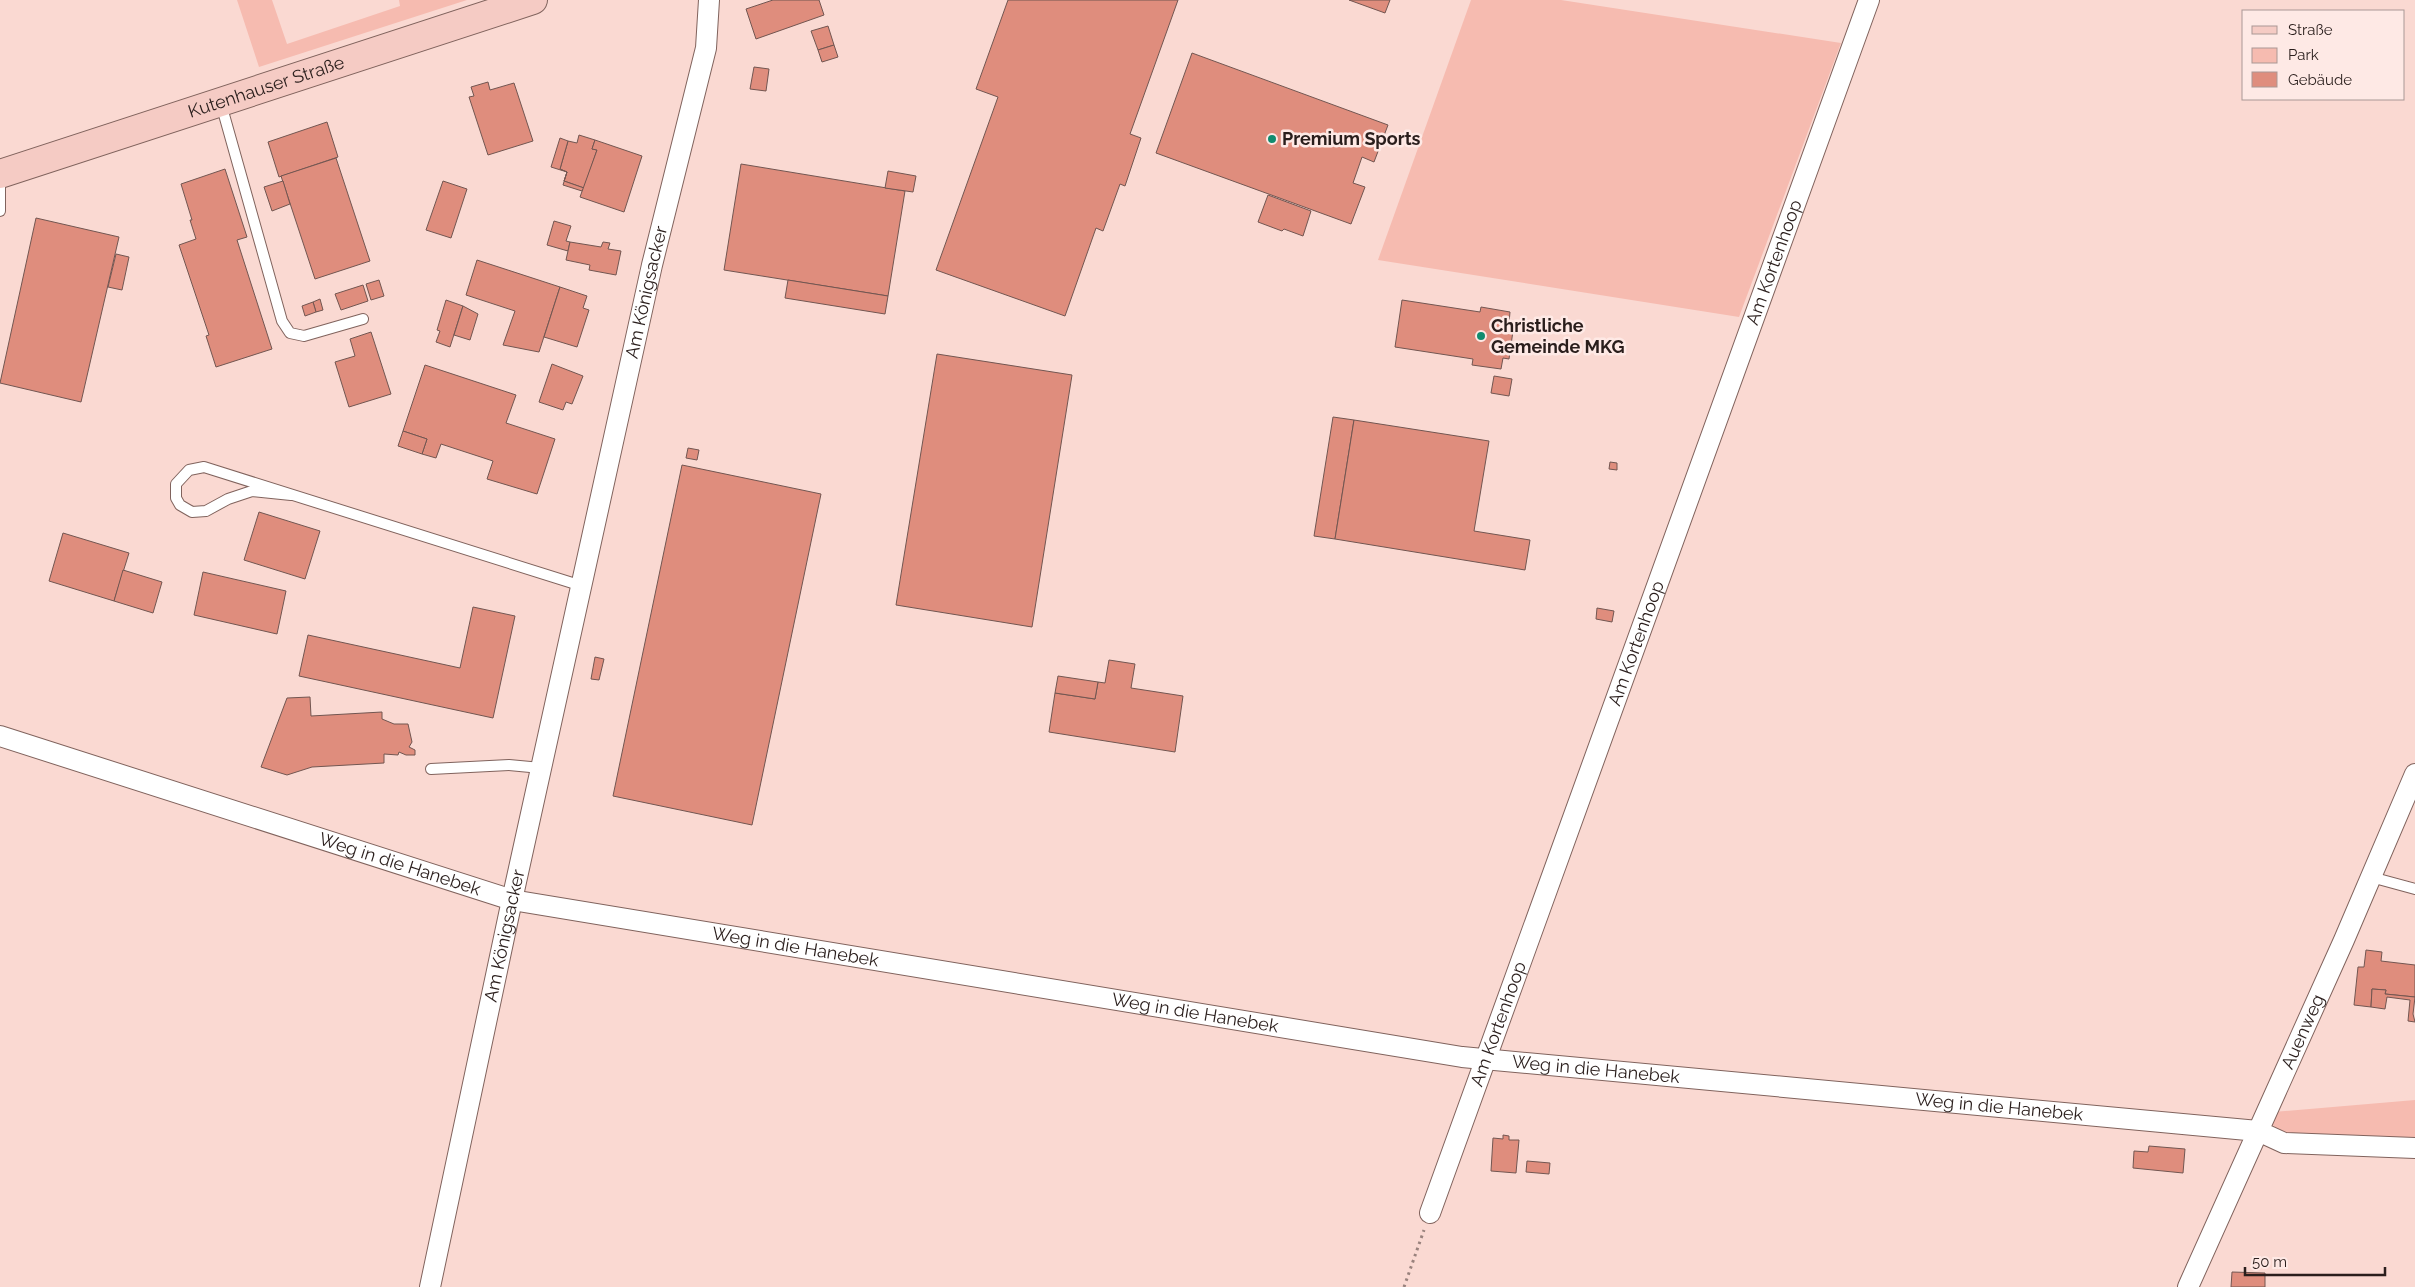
<svg xmlns="http://www.w3.org/2000/svg" width="2415" height="1287" font-family="Raleway,sans-serif">
  <rect width="100%" height="100%" fill="#fad9d2"/>
  <g fill="#f6bbb0">
    <polygon points="237,0 272,0 287,44 400,6 399,0 467,0 259,67"/>
    <polygon points="1471,0 1561,0 1841,43 1739,317 1378,260"/>
    <polygon points="2415,1100 2415,1142 2286,1138 2270,1122 2273,1112"/>
  </g>
  <g fill="#df8d7d" stroke="#725651">
    <polygon points="773,0 819,0 824,15 756,39 746,9"/>
    <polygon points="1008,0 1178,0 1130,134 1141,138 1125,186 1120,184 1103,231 1096,228 1065,316 936,270 998,97 976,89"/>
    <polygon points="1349,0 1390,0 1385,13"/>
    <polygon points="828,26 834,45 818,50 811,31"/>
    <polygon points="834,45 838,57 822,62 818,50"/>
    <polygon points="1192,53 1388,125 1374,162 1362,157 1353,183 1365,187 1351,224 1156,153"/>
    <polygon points="754,67 769,69 766,91 750,89"/>
    <polygon points="488,82 490,90 514,83 533,141 488,155 469,97 474,96 471,87"/>
    <polygon points="327,122 338,157 279,177 268,142"/>
    <polygon points="579,135 595,140 592,149 597,150 584,188 564,181 567,172 560,169 568,141 577,143"/>
    <polygon points="560,138 568,141 560,169 567,172 564,181 584,188 582,191 563,185 567,172 551,167"/>
    <polygon points="595,140 642,156 624,212 580,197 597,150 592,149"/>
    <polygon points="336,158 370,261 315,279 281,176"/>
    <polygon points="741,164 905,191 888,296 724,270"/>
    <polygon points="225,169 247,237 237,240 272,349 216,367 206,336 209,335 179,245 196,239 190,220 192,220 181,184"/>
    <polygon points="888,171 916,176 913,192 885,188"/>
    <polygon points="283,181 290,204 272,211 264,187"/>
    <polygon points="443,181 467,189 451,238 426,230"/>
    <polygon points="1268,195 1311,211 1303,236 1284,229 1282,231 1258,222"/>
    <polygon points="36,218 119,237 81,402 0,383"/>
    <polygon points="554,221 571,226 566,241 570,242 568,251 547,245"/>
    <polygon points="570,242 601,247 603,242 610,243 608,249 621,251 616,275 589,270 590,265 566,260"/>
    <polygon points="116,254 129,257 122,290 108,287"/>
    <polygon points="477,260 560,287 539,352 503,345 515,311 466,295"/>
    <polygon points="379,280 384,296 371,300 366,284"/>
    <polygon points="788,280 888,296 885,314 785,298"/>
    <polygon points="363,285 368,301 341,310 335,294"/>
    <polygon points="560,287 587,296 583,308 589,310 577,347 544,337"/>
    <polygon points="320,299 323,310 316,312 313,302"/>
    <polygon points="446,300 463,306 450,347 436,342 440,331 437,330"/>
    <polygon points="1402,300 1480,312 1481,307 1510,312 1509,323 1514,324 1509,359 1503,358 1501,369 1472,365 1473,359 1395,347"/>
    <polygon points="313,302 316,312 305,316 302,306"/>
    <polygon points="463,306 478,314 470,340 454,335"/>
    <polygon points="371,332 391,394 349,407 335,362 355,356 350,339"/>
    <polygon points="937,354 1072,375 1032,627 896,605"/>
    <polygon points="552,364 583,376 572,404 566,402 563,410 539,402"/>
    <polygon points="425,365 516,395 506,423 555,439 537,494 487,479 493,461 441,444 436,458 422,454 427,439 403,431"/>
    <polygon points="1494,376 1512,379 1509,396 1491,393"/>
    <polygon points="1333,417 1354,420 1335,539 1314,536"/>
    <polygon points="1354,420 1489,441 1474,531 1530,540 1525,570 1335,539"/>
    <polygon points="403,431 427,439 422,454 398,446"/>
    <polygon points="688,448 699,450 697,460 686,458"/>
    <polygon points="1610,462 1617,463 1617,470 1609,469"/>
    <polygon points="682,465 821,494 752,825 613,796"/>
    <polygon points="259,512 320,531 305,579 244,560"/>
    <polygon points="63,533 129,553 114,601 49,581"/>
    <polygon points="123,570 162,582 153,613 114,601"/>
    <polygon points="203,572 286,591 277,634 194,615"/>
    <polygon points="473,607 515,616 493,718 299,676 308,635 460,668"/>
    <polygon points="1597,608 1614,611 1612,622 1596,619"/>
    <polygon points="595,657 604,659 599,680 591,679"/>
    <polygon points="1109,660 1135,664 1131,688 1183,696 1175,752 1049,732 1055,693 1095,699 1098,682 1105,683"/>
    <polygon points="1058,676 1098,682 1095,699 1055,693"/>
    <polygon points="310,697 311,716 382,712 382,719 394,724 408,724 412,742 409,747 415,750 415,755 406,755 399,752 398,755 384,754 384,763 312,767 287,775 261,767 287,698"/>
    <polygon points="2366,950 2382,952 2381,961 2415,965 2415,997 2385,994 2386,990 2372,989 2371,1007 2354,1005 2358,967 2364,967"/>
    <polygon points="2372,989 2386,990 2385,994 2415,997 2413,1014 2415,1022 2408,1021 2410,1000 2387,997 2385,1009 2371,1007"/>
    <polygon points="1503,1135 1509,1136 1509,1140 1519,1140 1516,1173 1491,1171 1493,1138 1503,1139"/>
    <polygon points="2149,1146 2185,1149 2183,1173 2133,1168 2134,1151 2148,1152"/>
    <polygon points="1527,1161 1550,1163 1549,1174 1526,1172"/>
    <polygon points="2232,1272 2265,1273 2265,1287 2231,1287"/>
  </g>
  <g fill="none" stroke-linecap="round" stroke-linejoin="round">
    <defs>
      <g id="lane">
        <polyline points="221,104 282,321 290,333 304,336 363,319"/>
        <polyline points="0,183 0,211"/>
        <polyline points="291,495 252,491 228,499 206,511 192,512 180,505 176,498 176,484 189,470 204,467 582,586"/>
        <polyline points="431,769 509,765 541,768"/>
        <polyline points="2371,877 2415,889"/>
      </g>
      <g id="street">
        <path id="s1" d="M 0,736 L 512,900 L 1462,1057 L 2258,1131 L 2284,1143 L 2415,1148"/>
        <path id="s2" d="M 1430,1213 L 1869,0"/>
        <path id="s3" d="M 430,1287 L 512,900 L 652,265 L 706,48 L 709,0"/>
        <path id="s4" d="M 2188,1287 L 2344,940 L 2415,774"/>
      </g>
      <g id="secondary">
        <path id="s5" d="M 0,174 L 533,0"/>
      </g>
    </defs>
    <use href="#lane" stroke="#80635d" stroke-width="12"/>
    <use href="#street" stroke="#80635d" stroke-width="22"/>
    <use href="#secondary" stroke="#80635d" stroke-width="30"/>
    <polyline stroke="#99827d" stroke-width="3" stroke-dasharray="2.5 4" stroke-linecap="butt" points="1404,1287 1424,1230"/>
    <use href="#lane" stroke="#fff" stroke-width="10"/>
    <use href="#street" stroke="#fff" stroke-width="20"/>
    <use href="#secondary" stroke="#f5cbc4" stroke-width="28"/>
  </g>
  <g fill="#118c6f" stroke="#fee9e5" stroke-width="2">
    <circle cx="1272" cy="139" r="5"/>
    <circle cx="1481" cy="336" r="5"/>
  </g>
  <g text-anchor="middle" stroke-width="5" stroke-linejoin="round" paint-order="stroke">
    <g font-size="18" fill="#2a1e1c" stroke="#fee9e5">
      <text dy="6" stroke="none"><textPath href="#s5" startOffset="280">Kutenhauser Straße</textPath></text>
      <text dy="6" stroke="none"><textPath href="#s2" startOffset="1011">Am Kortenhoop</textPath></text>
      <text dy="6" stroke="none"><textPath href="#s3" startOffset="1018">Am Königsacker</textPath></text>
      <text dy="6" stroke="none"><textPath href="#s2" startOffset="606">Am Kortenhoop</textPath></text>
      <text dy="6" stroke="none"><textPath href="#s1" startOffset="420">Weg in die Hanebek</textPath></text>
      <text dy="6" stroke="none"><textPath href="#s3" startOffset="359">Am Königsacker</textPath></text>
      <text dy="6" stroke="none"><textPath href="#s1" startOffset="825">Weg in die Hanebek</textPath></text>
      <text dy="6" stroke="none"><textPath href="#s1" startOffset="1230">Weg in die Hanebek</textPath></text>
      <text dy="6" stroke="none"><textPath href="#s2" startOffset="201">Am Kortenhoop</textPath></text>
      <text dy="6" stroke="none"><textPath href="#s4" startOffset="280">Auenweg</textPath></text>
      <text dy="6" stroke="none"><textPath href="#s1" startOffset="1635">Weg in die Hanebek</textPath></text>
      <text dy="6" stroke="none"><textPath href="#s1" startOffset="2040">Weg in die Hanebek</textPath></text>
    </g>
    <g font-size="18" font-weight="bold" fill="#2a1e1c" stroke="#fee9e5" text-anchor="start">
      <text x="1282" y="145">Premium Sports</text>
      <text x="1491" y="332">Christliche<tspan x="1491" dy="21">Gemeinde MKG</tspan></text>
    </g>
  </g>
  <rect x="2242" y="10" width="162" height="90" fill="#fee9e5" stroke="#a99895"/>
  <rect x="2252" y="26" width="25" height="8" fill="#f5cbc4" stroke="#a99895"/>
  <text x="2288" y="35" font-size="15" fill="#2a1e1c">Straße</text>
  <rect x="2252" y="48" width="25" height="15" fill="#f6bbb0" stroke="#a99895"/>
  <text x="2288" y="60" font-size="15" fill="#2a1e1c">Park</text>
  <rect x="2252" y="72" width="25" height="15" fill="#df8d7d" stroke="#a99895"/>
  <text x="2288" y="85" font-size="15" fill="#2a1e1c">Gebäude</text>
  <path d="M2245 1267v8h140v-8" fill="none" stroke="#2a1e1c" stroke-width="2.5"/>
  <text x="2252" y="1267" font-size="15" fill="#2a1e1c" stroke="#fee9e5" stroke-width="4" paint-order="stroke">50 m</text>
</svg>
